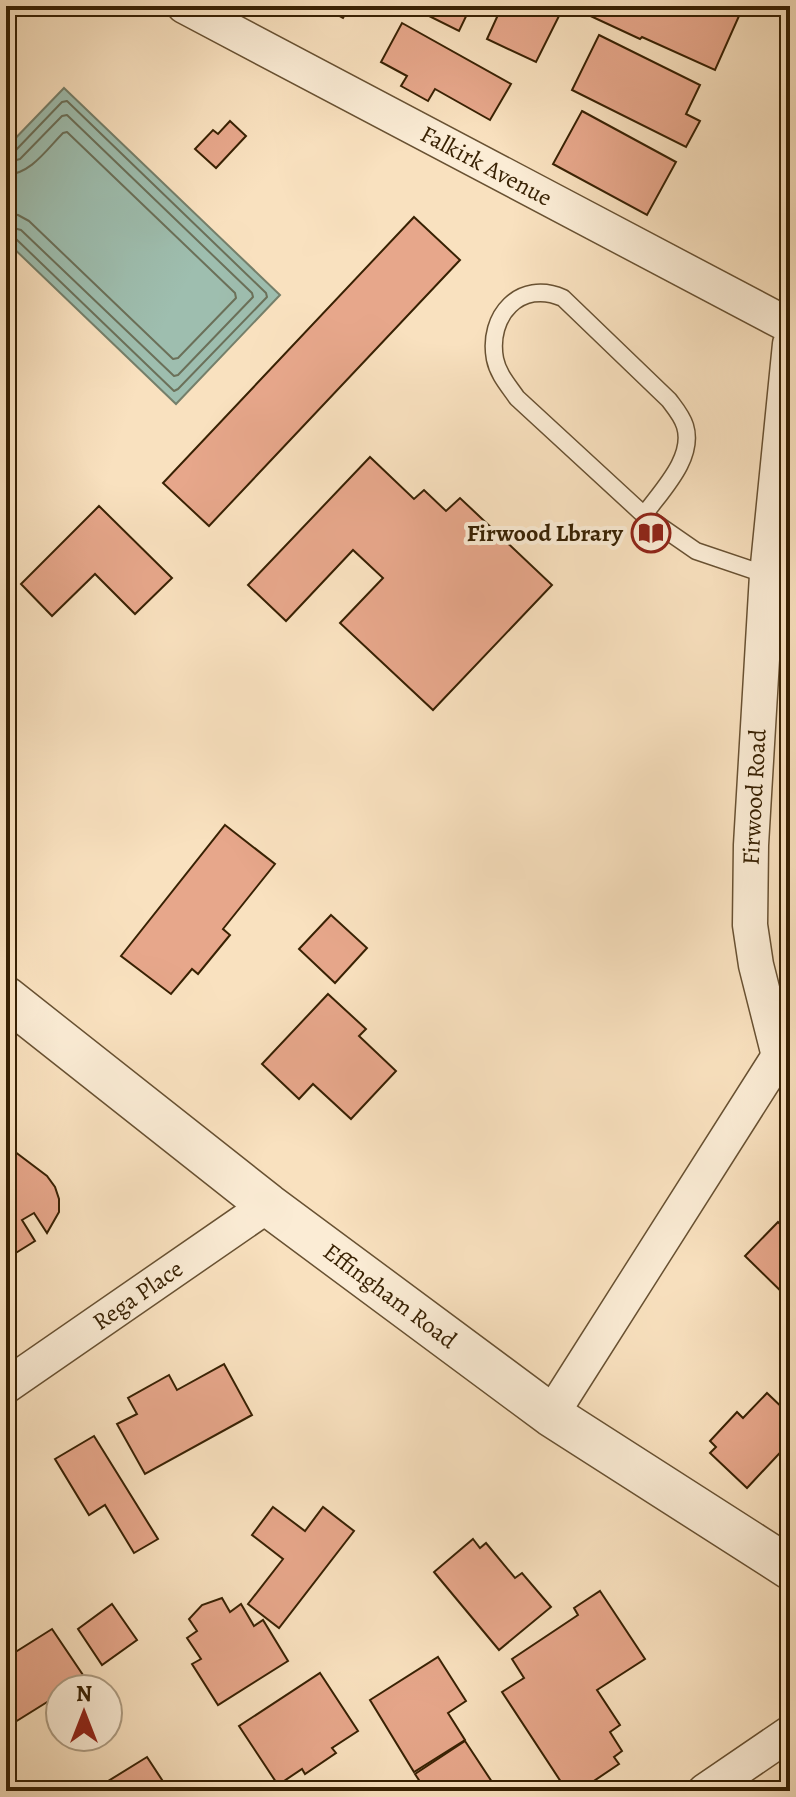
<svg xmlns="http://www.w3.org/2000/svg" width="796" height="1797" font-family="Alegreya,serif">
  <rect width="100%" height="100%" fill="#f9e1bf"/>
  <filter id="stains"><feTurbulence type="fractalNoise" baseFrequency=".0025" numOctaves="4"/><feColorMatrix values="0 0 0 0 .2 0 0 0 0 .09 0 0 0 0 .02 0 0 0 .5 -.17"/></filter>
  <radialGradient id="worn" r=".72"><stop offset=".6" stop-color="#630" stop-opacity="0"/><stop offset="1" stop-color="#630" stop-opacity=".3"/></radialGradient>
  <polygon fill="#9ebeaf" stroke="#757f6a" stroke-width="2" points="64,88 280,295 176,404 6,241 6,148"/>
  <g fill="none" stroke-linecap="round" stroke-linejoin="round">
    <g stroke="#6b7059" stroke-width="2">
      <polyline points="6,153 15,151 62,102 67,101 266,293 267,297 178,389 174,391 15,238 6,236"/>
      <polyline points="6,163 20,159 62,116 67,115 252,293 253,297 178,375 174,376 21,230 6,226"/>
      <path d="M 6,175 C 31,174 47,149 63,133 L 67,132 L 235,293 L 236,298 L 178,358 L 173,359 L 29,221 L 18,215 L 6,213"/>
    </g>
  </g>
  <g fill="#e7a78b" stroke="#382103" stroke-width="2">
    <polygon points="321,6 350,6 343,18"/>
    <polygon points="409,6 471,6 459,31"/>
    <polygon points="502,6 549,6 561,12 536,62 487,39"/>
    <polygon points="569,6 716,6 739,16 715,70 642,37 640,39"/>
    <polygon points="402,23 511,84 490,120 435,89 428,101 401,86 407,76 381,62"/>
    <polygon points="599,35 700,85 686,114 700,121 686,147 572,90"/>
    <polygon points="582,111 676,162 647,215 553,164"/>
    <polygon points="230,121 246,136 216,168 195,149 213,130 218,134"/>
    <polygon points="414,217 460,260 209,526 163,483"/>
    <polygon points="370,457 414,499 424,490 446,511 460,498 552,585 433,710 340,623 383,578 353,550 286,621 248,585"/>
    <polygon points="99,506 172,578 135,614 95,574 52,616 21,584"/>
    <polygon points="225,825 275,864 223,929 230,935 198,974 192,969 171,994 121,956"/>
    <polygon points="331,915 367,948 335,983 299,949"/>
    <polygon points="328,994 366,1029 359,1036 396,1071 351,1119 313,1084 299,1099 262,1064"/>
    <polygon points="6,1145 47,1176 55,1187 59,1199 59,1212 47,1233 34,1213 22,1220 35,1241 6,1259"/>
    <polygon points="778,1222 790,1234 790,1300 745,1256"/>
    <polygon points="224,1364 252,1415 145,1474 117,1424 137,1414 128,1398 169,1375 177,1390"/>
    <polygon points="767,1393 790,1415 790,1442 747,1488 710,1453 716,1447 710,1441 737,1412 743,1418"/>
    <polygon points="94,1436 158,1539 134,1553 105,1505 89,1515 55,1459"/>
    <polygon points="273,1507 305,1531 323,1507 354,1531 279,1628 248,1604 283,1559 252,1535"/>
    <polygon points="473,1539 480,1548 486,1543 515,1578 522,1573 551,1607 499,1650 434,1572"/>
    <polygon points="600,1591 645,1659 597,1690 620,1725 610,1732 622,1751 614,1757 619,1764 579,1791 567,1791 502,1692 524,1678 512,1659 578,1615 574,1608"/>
    <polygon points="222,1598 230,1612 241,1604 254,1626 263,1620 288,1661 218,1705 192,1664 201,1659 187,1638 197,1631 189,1619 202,1605"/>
    <polygon points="112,1604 137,1640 102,1665 78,1629"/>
    <polygon points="52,1629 85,1678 68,1689 60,1689 60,1694 7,1727 6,1658"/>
    <polygon points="438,1657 466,1701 448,1713 465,1740 414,1772 370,1700"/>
    <polygon points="320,1673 358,1731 332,1748 336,1753 305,1774 302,1769 278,1785 239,1726"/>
    <polygon points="465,1741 498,1791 426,1791 415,1774"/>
    <polygon points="147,1757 168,1789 164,1791 92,1791"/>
  </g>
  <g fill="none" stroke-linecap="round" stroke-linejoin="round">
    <defs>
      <path id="service" d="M 644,515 C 661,491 695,458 685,426 C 682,416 675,408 669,400 L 563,298 C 520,279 487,316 495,359 C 498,374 508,385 517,398 L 644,515 L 696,551 L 767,575"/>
      <g id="minor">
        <path id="s1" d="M 184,6 L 790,326"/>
        <polyline points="790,344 767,575 751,845 750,925 756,965 779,1056 790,1067"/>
        <path id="s2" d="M 6,1386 L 268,1205"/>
        <polyline points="551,1415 779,1056"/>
        <polyline points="705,1791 790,1733"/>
      </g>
      <g id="tertiary">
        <path id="s3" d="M 6,998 L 268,1205 L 551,1415 L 790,1568"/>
      </g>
    </defs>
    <use href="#service" stroke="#685132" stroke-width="19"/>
    <use href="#minor" stroke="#685132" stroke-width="37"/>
    <use href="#tertiary" stroke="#685132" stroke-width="45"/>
    <use href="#service" stroke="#fbecd5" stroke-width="16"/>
    <use href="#minor" stroke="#fbecd5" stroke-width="34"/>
    <use href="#tertiary" stroke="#fbecd5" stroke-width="42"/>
  </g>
  <defs>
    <symbol id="library-ring" viewBox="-11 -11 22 22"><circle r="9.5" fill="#fbecd5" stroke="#8f2418" stroke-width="1.5"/><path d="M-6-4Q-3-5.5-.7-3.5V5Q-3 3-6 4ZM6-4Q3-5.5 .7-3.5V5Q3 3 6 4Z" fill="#8f2418"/></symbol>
  </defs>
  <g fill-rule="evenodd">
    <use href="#library-ring" x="629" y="511" width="44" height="44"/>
  </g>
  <g text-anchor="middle" stroke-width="8" stroke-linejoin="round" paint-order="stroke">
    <g font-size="24" fill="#382103" stroke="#fbecd5">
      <text dy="8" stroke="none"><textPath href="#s1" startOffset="342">Falkirk Avenue</textPath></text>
      <text transform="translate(754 797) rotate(-87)" y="8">Firwood Road</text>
      <text dy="8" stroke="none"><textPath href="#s3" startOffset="486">Effingham Road</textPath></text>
      <text dy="8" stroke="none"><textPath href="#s2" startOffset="160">Rega Place</textPath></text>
    </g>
    <g font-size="24" font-weight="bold" fill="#382103" stroke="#fbecd5" text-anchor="end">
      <text x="623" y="541">Firwood Lbrary</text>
    </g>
  </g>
  <rect width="796" height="1797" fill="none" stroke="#f9e1bf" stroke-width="32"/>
  <rect x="8" y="8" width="780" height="1781" fill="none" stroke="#382103" stroke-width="4"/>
  <rect x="16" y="16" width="764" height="1765" fill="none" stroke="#382103" stroke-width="2"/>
  <g transform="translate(84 1713)"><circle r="38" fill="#fbecd5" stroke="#ad9b81" stroke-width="2"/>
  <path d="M0-6L14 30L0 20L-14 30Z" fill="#8f2418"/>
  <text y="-12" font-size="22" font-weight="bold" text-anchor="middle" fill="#382103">N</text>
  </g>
  <rect width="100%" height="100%" filter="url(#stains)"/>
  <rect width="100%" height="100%" fill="url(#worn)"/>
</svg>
